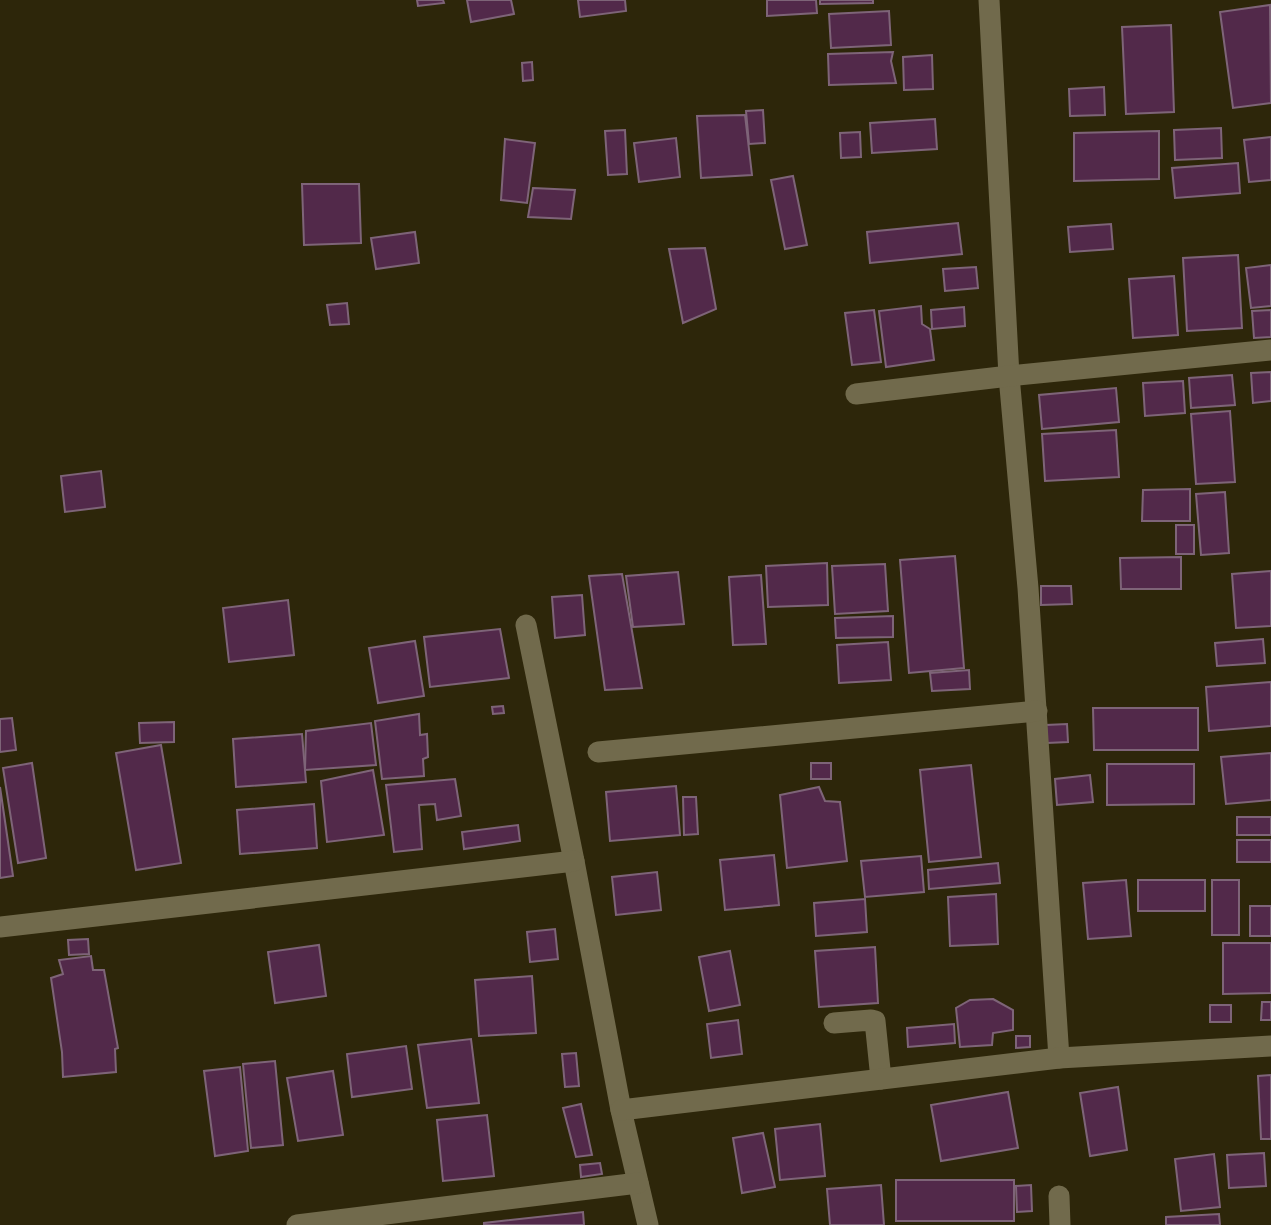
<svg xmlns="http://www.w3.org/2000/svg" width="1271" height="1225" font-family="Arial,sans-serif">
  <rect width="100%" height="100%" fill="#2d260a"/>
  <g fill="#52294a" stroke="#7e6478" stroke-width="2">
    <polygon points="417,0 443,0 444,3 418,6"/>
    <polygon points="467,0 511,0 514,14 471,22"/>
    <polygon points="578,0 625,0 626,11 580,17"/>
    <polygon points="767,0 816,0 817,13 767,16"/>
    <polygon points="820,0 873,0 873,3 820,4"/>
    <polygon points="1270,5 1271,103 1233,108 1220,12"/>
    <polygon points="889,11 891,45 831,48 829,14"/>
    <polygon points="1171,25 1174,112 1126,114 1122,27"/>
    <polygon points="893,52 891,61 896,83 829,85 828,54"/>
    <polygon points="932,55 933,89 904,90 903,57"/>
    <polygon points="532,62 533,80 523,81 522,63"/>
    <polygon points="1104,87 1105,115 1070,116 1069,89"/>
    <polygon points="763,110 765,143 749,144 746,111"/>
    <polygon points="745,115 752,175 701,178 697,116"/>
    <polygon points="935,119 937,149 872,153 870,123"/>
    <polygon points="1221,128 1222,158 1175,160 1174,130"/>
    <polygon points="625,130 627,174 608,175 605,131"/>
    <polygon points="1159,131 1159,179 1074,181 1074,133"/>
    <polygon points="860,132 861,157 841,158 840,133"/>
    <polygon points="1271,137 1271,180 1249,182 1244,140"/>
    <polygon points="676,138 680,177 639,182 634,143"/>
    <polygon points="505,139 535,143 527,203 501,200"/>
    <polygon points="1238,163 1240,193 1175,198 1172,168"/>
    <polygon points="793,176 807,245 785,249 771,180"/>
    <polygon points="302,184 359,184 361,243 304,245"/>
    <polygon points="533,188 575,190 571,219 528,217"/>
    <polygon points="958,223 962,254 870,263 867,232"/>
    <polygon points="1111,224 1113,249 1070,252 1068,227"/>
    <polygon points="415,232 419,263 376,269 371,238"/>
    <polygon points="705,248 716,309 683,323 669,249"/>
    <polygon points="1238,255 1242,328 1187,331 1183,258"/>
    <polygon points="1271,265 1271,306 1251,308 1246,268"/>
    <polygon points="976,267 978,288 945,291 943,269"/>
    <polygon points="1174,276 1178,335 1133,338 1129,279"/>
    <polygon points="347,303 349,324 330,325 327,305"/>
    <polygon points="921,306 922,324 930,329 934,360 886,367 879,311"/>
    <polygon points="964,307 965,326 932,329 931,310"/>
    <polygon points="874,310 881,362 852,365 845,313"/>
    <polygon points="1271,310 1271,337 1254,338 1252,311"/>
    <polygon points="1271,372 1271,401 1253,403 1251,373"/>
    <polygon points="1232,375 1235,405 1191,408 1189,378"/>
    <polygon points="1183,381 1185,413 1145,416 1143,383"/>
    <polygon points="1116,388 1119,422 1042,429 1039,395"/>
    <polygon points="1230,411 1235,482 1196,484 1191,414"/>
    <polygon points="1116,430 1119,477 1045,481 1042,434"/>
    <polygon points="101,471 105,507 65,512 61,476"/>
    <polygon points="1190,489 1190,521 1142,521 1143,490"/>
    <polygon points="1225,492 1229,553 1201,555 1196,494"/>
    <rect x="1176" y="525" width="18" height="29"/>
    <polygon points="955,556 964,668 909,673 900,560"/>
    <polygon points="1181,557 1181,589 1121,589 1120,558"/>
    <polygon points="827,563 828,605 768,607 766,566"/>
    <polygon points="885,564 888,611 835,614 832,566"/>
    <polygon points="1271,571 1271,626 1236,628 1232,574"/>
    <polygon points="678,572 684,624 633,627 626,576"/>
    <polygon points="622,574 642,688 605,690 589,576"/>
    <polygon points="761,575 766,644 733,645 729,577"/>
    <polygon points="1041,586 1071,586 1072,604 1041,605"/>
    <polygon points="582,595 585,635 555,638 552,597"/>
    <polygon points="288,600 294,655 229,662 223,608"/>
    <polygon points="893,616 893,637 836,638 835,618"/>
    <polygon points="500,629 509,678 430,687 424,637"/>
    <polygon points="1263,639 1265,663 1217,666 1215,643"/>
    <polygon points="415,641 424,696 378,703 369,648"/>
    <polygon points="888,642 891,680 839,683 837,645"/>
    <polygon points="969,670 970,689 932,691 930,673"/>
    <polygon points="1271,682 1271,726 1209,731 1206,687"/>
    <polygon points="503,706 504,713 493,714 492,707"/>
    <polygon points="1093,708 1198,708 1198,750 1094,750"/>
    <polygon points="419,714 420,735 427,734 428,757 423,759 424,776 382,779 375,721"/>
    <polygon points="12,718 16,750 0,752 0,719"/>
    <polygon points="174,722 174,742 140,743 139,723"/>
    <polygon points="371,723 376,765 305,770 306,731"/>
    <polygon points="1067,724 1068,742 1047,743 1046,725"/>
    <polygon points="302,734 306,782 236,787 233,739"/>
    <polygon points="161,745 181,863 136,870 116,753"/>
    <polygon points="1271,753 1271,800 1226,804 1221,757"/>
    <polygon points="32,763 46,858 18,863 3,768"/>
    <rect x="811" y="763" width="20" height="16"/>
    <polygon points="1107,764 1194,764 1194,804 1107,805"/>
    <polygon points="971,765 981,857 929,862 920,770"/>
    <polygon points="373,770 384,835 327,842 321,781"/>
    <polygon points="1090,775 1093,802 1057,805 1055,779"/>
    <polygon points="455,779 461,816 437,820 435,804 419,805 422,849 394,852 386,785"/>
    <polygon points="676,786 680,835 610,841 606,792"/>
    <polygon points="0,787 13,876 0,878"/>
    <polygon points="819,787 825,801 840,802 847,861 787,868 780,795"/>
    <polygon points="683,797 696,797 698,834 684,835"/>
    <polygon points="314,804 317,848 240,854 237,810"/>
    <rect x="1237" y="817" width="34" height="18"/>
    <polygon points="518,825 520,841 464,849 462,832"/>
    <rect x="1237" y="840" width="34" height="22"/>
    <polygon points="774,855 779,905 725,910 720,860"/>
    <polygon points="921,856 924,892 865,897 861,861"/>
    <polygon points="998,863 1000,883 929,889 928,870"/>
    <polygon points="657,872 661,910 616,915 612,877"/>
    <polygon points="1126,880 1131,936 1088,939 1083,883"/>
    <rect x="1138" y="880" width="67" height="31"/>
    <rect x="1212" y="880" width="27" height="55"/>
    <polygon points="996,894 998,944 950,946 948,897"/>
    <polygon points="865,899 867,932 816,936 814,903"/>
    <rect x="1250" y="906" width="21" height="30"/>
    <polygon points="555,929 558,959 530,962 527,932"/>
    <polygon points="88,939 89,954 69,955 68,940"/>
    <polygon points="1223,943 1271,943 1271,993 1223,994"/>
    <polygon points="319,945 326,996 275,1003 268,952"/>
    <polygon points="875,947 878,1003 819,1007 815,951"/>
    <polygon points="730,951 740,1005 709,1011 699,957"/>
    <polygon points="91,956 93,970 104,970 118,1048 115,1049 116,1072 63,1077 62,1052 51,978 63,974 59,960"/>
    <polygon points="532,976 536,1033 479,1036 475,980"/>
    <polygon points="993,999 1013,1010 1013,1030 993,1033 992,1045 960,1047 956,1008 970,1000"/>
    <polygon points="1262,1002 1271,1002 1271,1020 1261,1020"/>
    <rect x="1210" y="1005" width="21" height="17"/>
    <polygon points="738,1020 742,1054 711,1058 707,1024"/>
    <polygon points="954,1024 955,1043 908,1047 907,1028"/>
    <polygon points="1016,1036 1030,1036 1030,1047 1016,1048"/>
    <polygon points="471,1039 479,1103 427,1108 418,1045"/>
    <polygon points="406,1046 412,1089 352,1097 347,1054"/>
    <polygon points="576,1053 579,1086 565,1087 562,1054"/>
    <polygon points="275,1061 283,1145 251,1148 243,1064"/>
    <polygon points="240,1067 248,1151 215,1156 204,1071"/>
    <polygon points="333,1071 343,1135 298,1141 287,1078"/>
    <polygon points="1271,1075 1271,1139 1261,1139 1258,1076"/>
    <polygon points="1118,1087 1127,1150 1090,1156 1080,1093"/>
    <polygon points="1008,1092 1018,1148 941,1161 931,1105"/>
    <polygon points="581,1104 592,1155 576,1157 563,1108"/>
    <polygon points="487,1115 494,1176 443,1181 437,1120"/>
    <polygon points="820,1124 825,1176 780,1180 775,1129"/>
    <polygon points="763,1133 775,1187 742,1193 733,1138"/>
    <polygon points="1264,1153 1266,1186 1229,1188 1227,1155"/>
    <polygon points="1214,1154 1220,1207 1181,1211 1175,1159"/>
    <polygon points="600,1163 602,1174 581,1177 580,1165"/>
    <rect x="896" y="1180" width="118" height="41"/>
    <polygon points="881,1185 884,1225 830,1225 827,1189"/>
    <polygon points="1031,1185 1032,1211 1017,1212 1016,1186"/>
    <polygon points="583,1212 584,1225 484,1225 484,1223"/>
    <polygon points="1219,1214 1220,1225 1166,1225 1166,1217"/>
  </g>
  <g fill="none" stroke-linecap="round" stroke-linejoin="round">
    <g stroke="#716a4c" stroke-width="21">
      <polyline points="989,0 1009,376 1028,588 1059,1058"/>
      <polyline points="856,394 1009,376 1271,350"/>
      <polyline points="526,625 574,861 621,1110 648,1225"/>
      <polyline points="598,752 1037,711"/>
      <polyline points="0,927 574,861"/>
      <polyline points="834,1023 871,1020 875,1021 881,1079"/>
      <polyline points="621,1110 1059,1058 1271,1046"/>
      <polyline points="1059,1196 1060,1225"/>
      <polyline points="297,1225 638,1183"/>
    </g>
  </g>
</svg>
